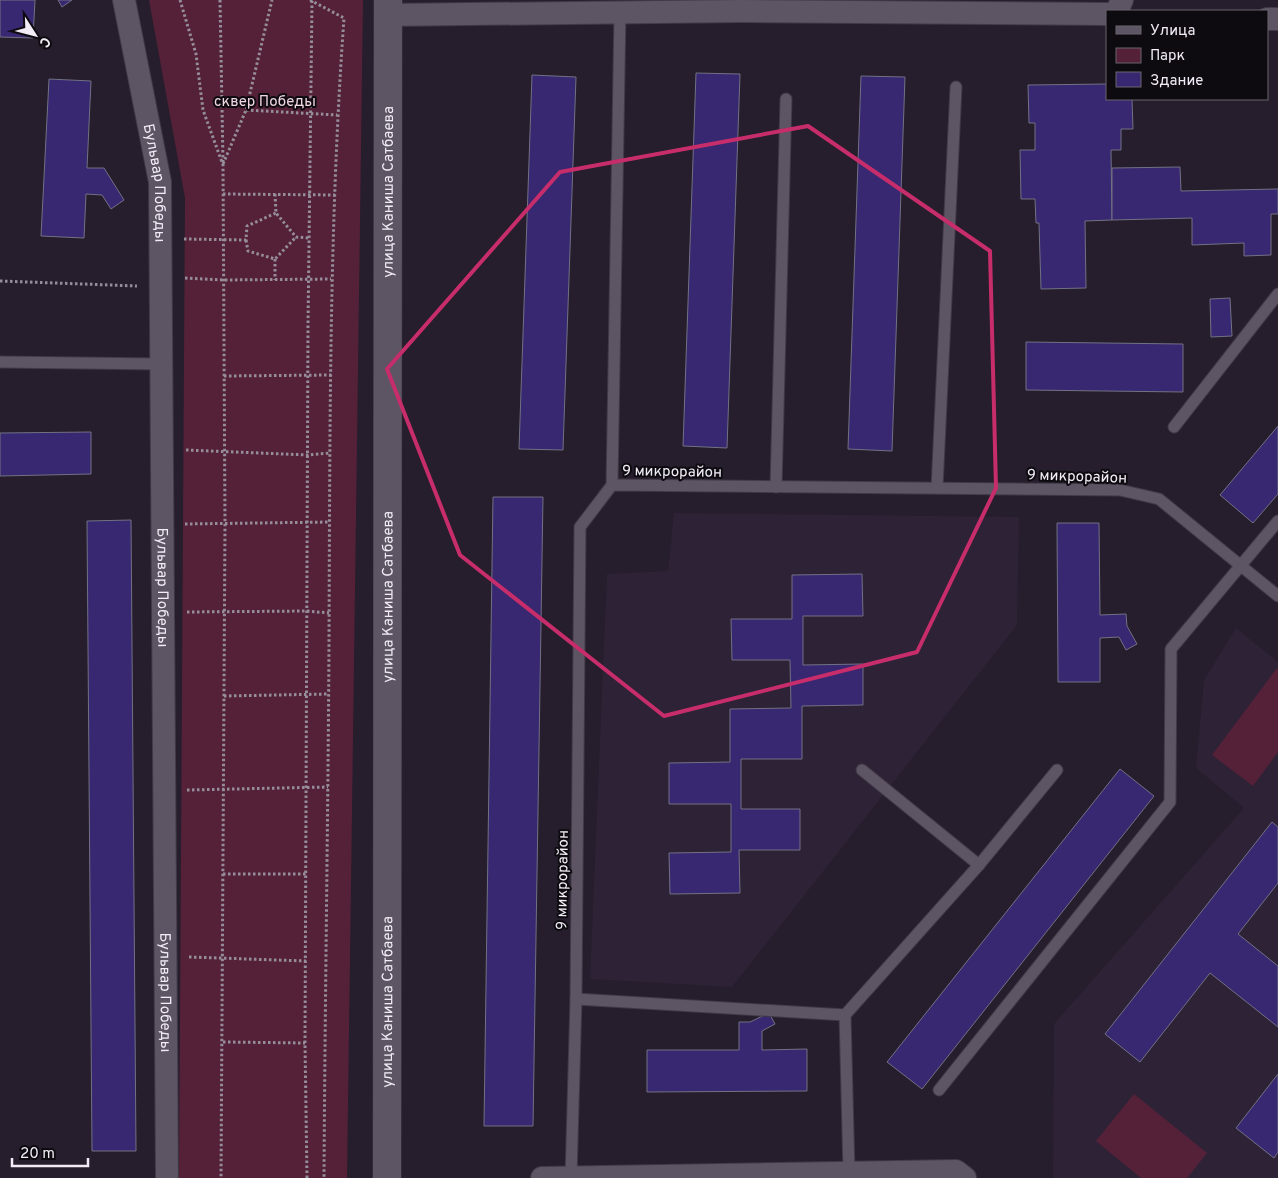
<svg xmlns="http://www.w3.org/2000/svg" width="1278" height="1178" font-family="Overpass,sans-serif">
  <rect width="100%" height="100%" fill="#261e2c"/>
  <g fill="#2e2236">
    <polygon points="674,513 1019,517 1017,625 732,987 590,979 607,574 668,571"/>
    <polygon points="1236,628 1278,662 1278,1178 1053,1178 1054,1024 1244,808 1196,768 1204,680"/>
  </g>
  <g fill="#552138">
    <polygon points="149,0 363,0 347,1178 179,1178 185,198"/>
    <polygon points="1277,668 1278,669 1278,752 1253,786 1212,755"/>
    <polygon points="1134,1094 1207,1153 1187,1178 1141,1178 1096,1141"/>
  </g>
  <g fill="#382871" stroke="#727184">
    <polygon points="0,0 35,0 33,38 0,37"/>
    <polygon points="58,0 72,0 62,7"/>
    <polygon points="696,73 740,74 727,448 683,446"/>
    <polygon points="532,75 576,77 563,450 519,449"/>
    <polygon points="861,76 905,77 892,451 848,449"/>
    <polygon points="49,79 91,81 87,168 104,168 124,200 111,209 102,195 86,194 84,238 41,236"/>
    <polygon points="1107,84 1107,99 1132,99 1133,129 1121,129 1121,150 1111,150 1112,220 1085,221 1086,288 1041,289 1039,223 1036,223 1035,199 1021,199 1020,150 1035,150 1035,123 1029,123 1028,85"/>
    <polygon points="1180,167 1181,191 1278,189 1278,214 1271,214 1271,255 1244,256 1244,243 1192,245 1192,218 1112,220 1112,168"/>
    <polygon points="1230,298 1232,336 1211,337 1210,299"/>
    <polygon points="1026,342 1183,344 1183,392 1026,390"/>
    <polygon points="1278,426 1278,494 1253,523 1220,495"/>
    <polygon points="91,432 91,474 0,476 0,433"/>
    <polygon points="493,497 543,497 533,1126 484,1126"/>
    <polygon points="131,520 136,1151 92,1151 87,521"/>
    <polygon points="1057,523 1099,523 1100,615 1126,614 1127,626 1137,644 1126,650 1119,637 1100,638 1100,682 1058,682"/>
    <polygon points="862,574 863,616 803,616 803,665 863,664 863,705 802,706 802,759 741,759 741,809 800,809 800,850 739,850 740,893 670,894 669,853 731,852 731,804 669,804 669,763 730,762 730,709 791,708 790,660 732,660 731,619 792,619 792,575"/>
    <polygon points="1120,769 1154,796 922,1089 887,1062"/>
    <polygon points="1272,822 1278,827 1278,883 1238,934 1278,966 1278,1027 1210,973 1140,1062 1105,1034"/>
    <polygon points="769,1013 775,1024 762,1031 762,1050 807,1049 807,1091 647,1092 647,1050 739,1050 739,1022 750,1022"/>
    <polygon points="1278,1074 1278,1152 1274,1158 1236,1128"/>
  </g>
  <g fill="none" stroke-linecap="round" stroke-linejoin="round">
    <defs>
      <g id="service">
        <polyline points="0,362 161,364"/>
        <polyline points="1174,427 1278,294"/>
        <polyline points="612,485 620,12"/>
        <polyline points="776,487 786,99"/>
        <polyline points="937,488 956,87"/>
        <polyline points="862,770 979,865"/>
        <polyline points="576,999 845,1015 979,865 1057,770"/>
        <polyline points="845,1015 849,1172"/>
        <polyline points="939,1090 1170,802 1171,649 1278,521"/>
        <polyline points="571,1178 576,999 580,527 612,485 1120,490 1159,499 1278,596"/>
      </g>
      <g id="minor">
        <path id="s1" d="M 124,0 L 160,182 L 167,1178"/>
        <polyline points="1117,11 1122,0"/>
        <polyline points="387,15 743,11 1107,14"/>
        <polyline points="1267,19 1278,19"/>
        <polyline points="542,1178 956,1171 965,1178"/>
      </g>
      <g id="tertiary">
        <path id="s2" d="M 387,1178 L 388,0"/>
      </g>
    </defs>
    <use href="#service" stroke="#413a46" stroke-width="13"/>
    <use href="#minor" stroke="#413a46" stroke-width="24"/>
    <use href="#tertiary" stroke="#413a46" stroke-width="29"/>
    <g stroke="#958e9a" stroke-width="3" stroke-dasharray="2.5 2.5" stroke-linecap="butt">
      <polyline points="180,0 196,54 203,110 223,165 225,524 221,1178"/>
      <polyline points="220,0 223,162"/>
      <path d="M 310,0 L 344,18 C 329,226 330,434 329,642 C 328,820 325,999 324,1178"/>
      <polyline points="246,110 337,115"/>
      <polyline points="223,164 246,110 272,0"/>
      <polyline points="223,194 335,195"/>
      <polyline points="275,194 276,213 296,237 309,238"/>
      <polyline points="184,239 246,240 247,226 276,213"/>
      <polyline points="246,240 248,251 275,259 296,237"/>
      <polyline points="275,259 275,280"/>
      <polyline points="185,278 224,280 331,279"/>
      <polyline points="0,281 137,286"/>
      <polyline points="224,376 331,375"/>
      <polyline points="186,450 308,455 330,453"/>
      <polyline points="185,524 330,522"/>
      <polyline points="187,612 307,611 329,613"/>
      <polyline points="224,696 329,694"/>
      <polyline points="187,790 328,787"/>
      <polyline points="223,874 307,874"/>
      <polyline points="189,957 306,961"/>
      <polyline points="223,1042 305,1043"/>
      <polyline points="307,1178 305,1043 308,325 312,1"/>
    </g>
    <use href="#service" stroke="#5d5464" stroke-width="11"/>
    <use href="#minor" stroke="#5d5464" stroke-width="22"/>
    <use href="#tertiary" stroke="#5d5464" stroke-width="28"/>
  </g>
  <path fill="none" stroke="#c72d6a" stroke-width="4" stroke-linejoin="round" d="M 808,126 L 990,251 L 996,488 L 917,652 L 664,716 L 460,555 L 387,369 L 560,172 Z"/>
  <g text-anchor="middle" stroke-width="4" stroke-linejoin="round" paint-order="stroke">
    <g font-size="15" fill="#f1d8e0" stroke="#0d0a10">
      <text x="265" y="106">сквер Победы</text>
    </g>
    <g font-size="15" fill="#f1ecf6" stroke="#0d0a10">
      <text dy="5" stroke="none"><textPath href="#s1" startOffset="186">Бульвар Победы</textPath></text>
      <text dy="5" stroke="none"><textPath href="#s2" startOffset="986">улица Каниша Сатбаева</textPath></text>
      <text transform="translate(672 471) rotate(1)" y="5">9 микрорайон</text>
      <text transform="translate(1077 476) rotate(2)" y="5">9 микрорайон</text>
      <text dy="5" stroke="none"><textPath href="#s1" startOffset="591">Бульвар Победы</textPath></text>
      <text dy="5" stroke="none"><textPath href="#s2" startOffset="581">улица Каниша Сатбаева</textPath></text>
      <text transform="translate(562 880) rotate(-89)" y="5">9 микрорайон</text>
      <text dy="5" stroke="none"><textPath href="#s1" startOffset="996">Бульвар Победы</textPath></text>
      <text dy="5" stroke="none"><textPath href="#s2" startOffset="176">улица Каниша Сатбаева</textPath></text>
    </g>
  </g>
  <rect x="1106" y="10" width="162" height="90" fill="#0d0a10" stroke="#68646c"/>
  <rect x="1116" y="26" width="25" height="8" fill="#5d5464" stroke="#68646c"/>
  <text x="1150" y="35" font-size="15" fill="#f1ecf6">Улица</text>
  <rect x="1116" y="48" width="25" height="15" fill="#552138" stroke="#68646c"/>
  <text x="1150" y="60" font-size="15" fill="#f1ecf6">Парк</text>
  <rect x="1116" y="72" width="25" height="15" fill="#382871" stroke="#68646c"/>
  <text x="1150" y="85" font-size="15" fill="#f1ecf6">Здание</text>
  <g transform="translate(35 35) rotate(126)" stroke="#0d0a10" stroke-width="4" paint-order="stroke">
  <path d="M0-4L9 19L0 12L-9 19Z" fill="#f1ecf6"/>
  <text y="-8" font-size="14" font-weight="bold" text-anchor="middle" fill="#f1ecf6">С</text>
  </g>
  <path d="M12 1158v8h76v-8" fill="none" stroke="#f1ecf6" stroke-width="2.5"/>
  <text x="20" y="1158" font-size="15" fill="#f1ecf6" stroke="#0d0a10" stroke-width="4" paint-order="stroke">20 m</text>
</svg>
